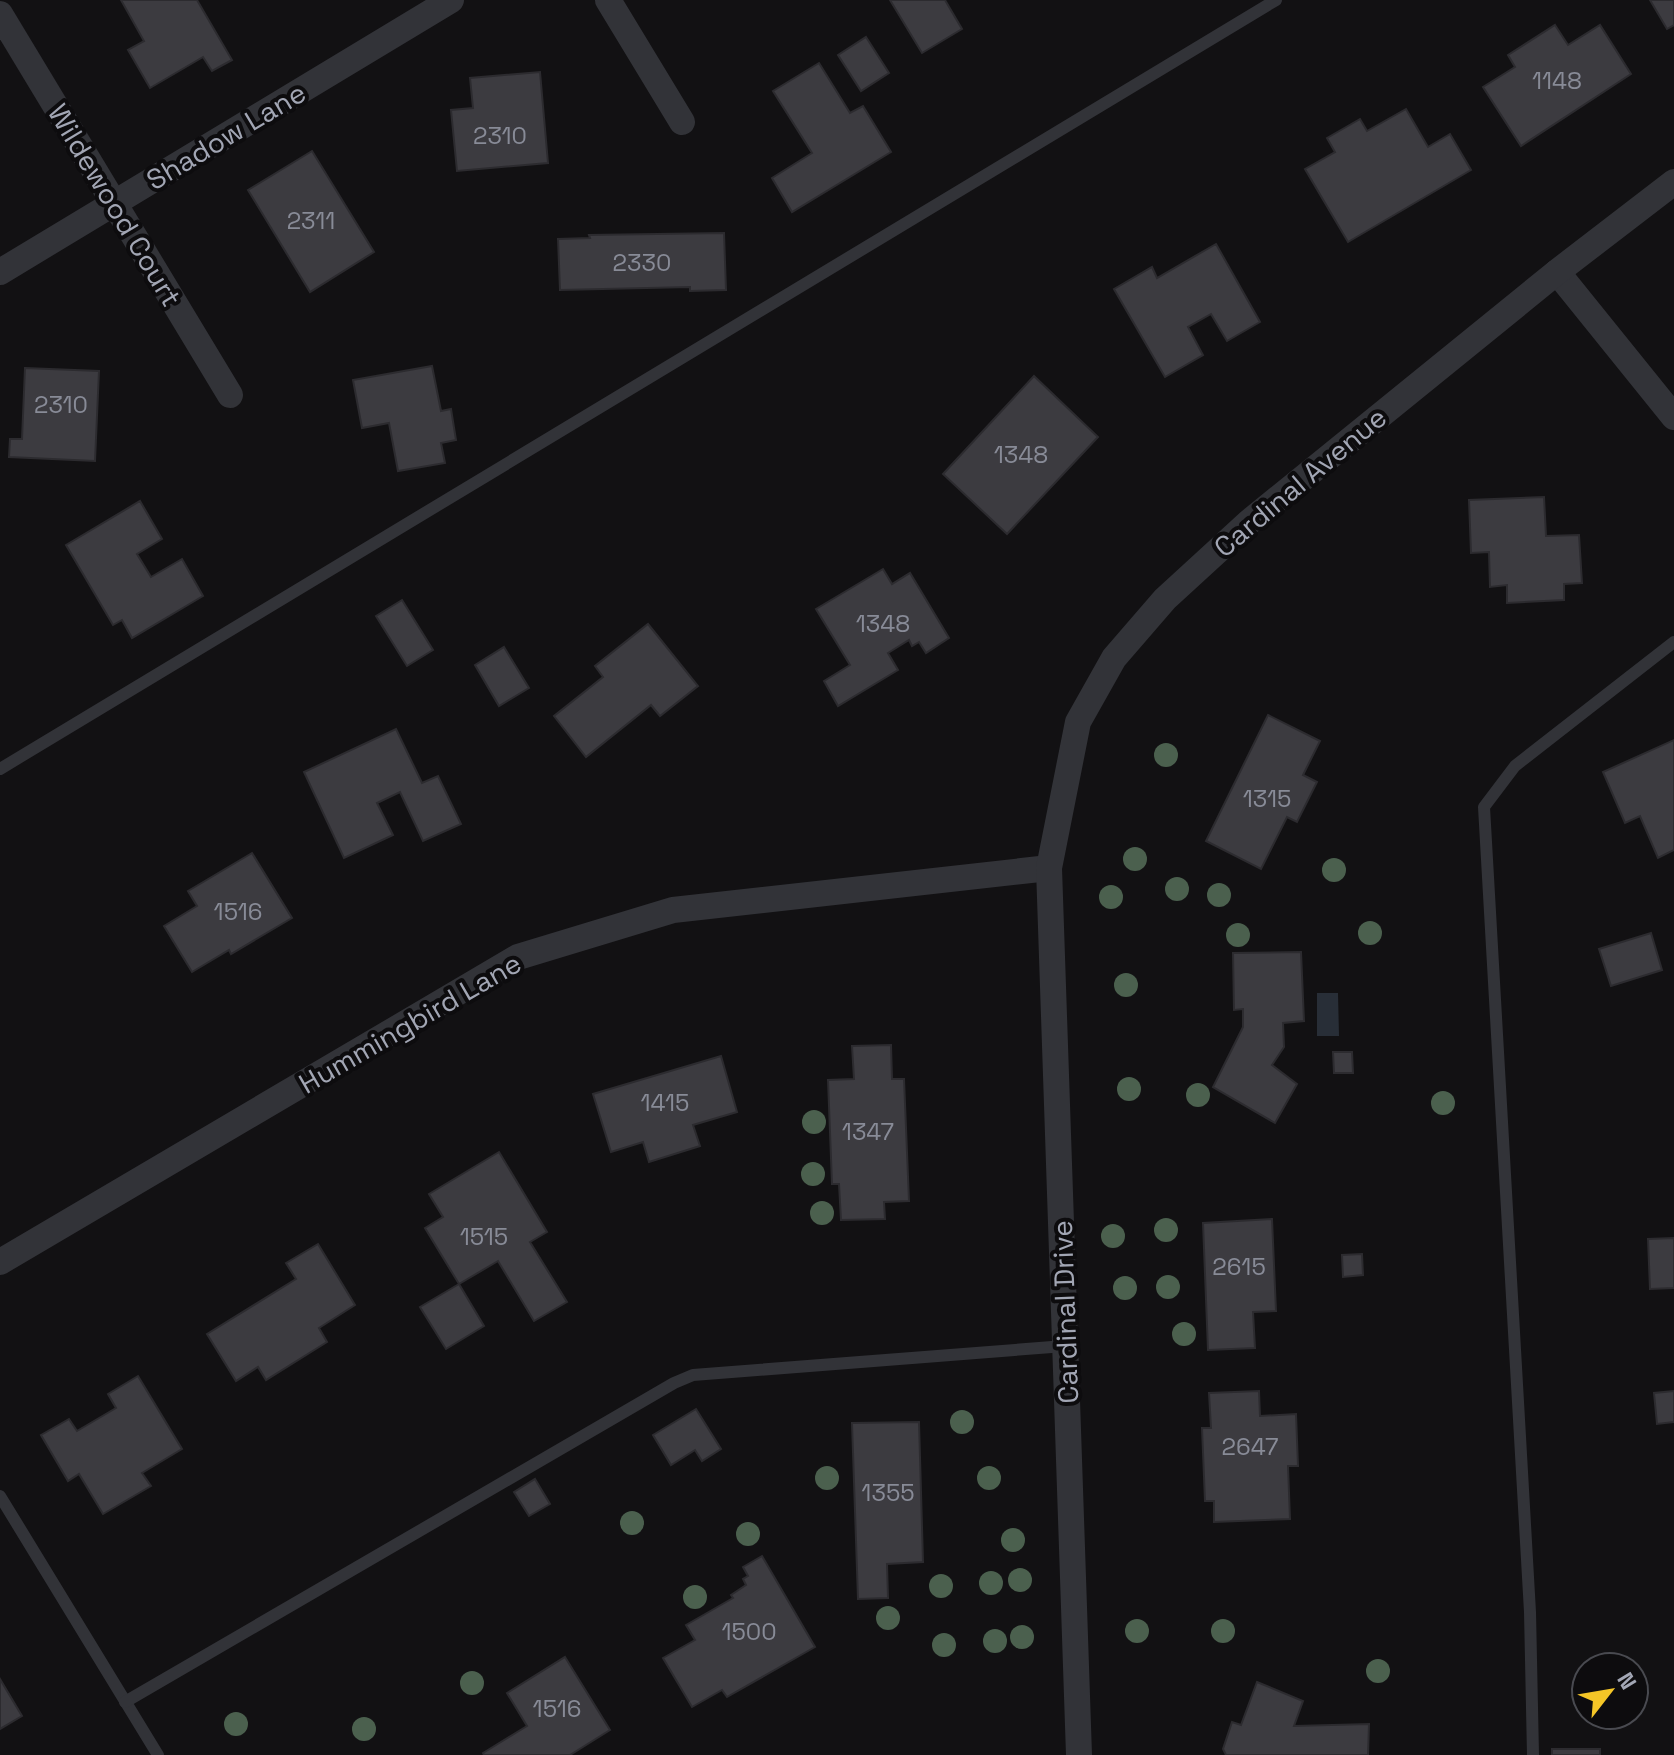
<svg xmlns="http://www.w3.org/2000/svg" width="1674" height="1755" font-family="'Space Grotesk',sans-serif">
  <rect width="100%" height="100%" fill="#121113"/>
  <polygon fill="#282e37" points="1317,993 1338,993 1339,1036 1317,1036"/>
  <g fill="#3c3b40" stroke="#2c2b2f" stroke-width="2">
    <polygon points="121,0 197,0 232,60 212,71 203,57 150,88 128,50 144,41"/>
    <polygon points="890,0 945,0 962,29 922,53"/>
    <polygon points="1650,0 1674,0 1674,25 1667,29"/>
    <polygon points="1555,25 1568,45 1600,25 1631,74 1521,146 1483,87 1515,67 1508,55"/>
    <polygon points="866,37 889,73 861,91 838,55"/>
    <polygon points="819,63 850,113 863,106 891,152 792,212 772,178 812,153 773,91"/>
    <polygon points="540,72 548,163 457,171 451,110 473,108 470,78"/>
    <polygon points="1406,109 1428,147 1450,134 1471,170 1348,242 1305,169 1335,152 1327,138 1360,119 1367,131"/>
    <polygon points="312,151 374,252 310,292 248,190"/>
    <polygon points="724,233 726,290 690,291 690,287 560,290 558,239 590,238 589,235"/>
    <polygon points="1216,244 1260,322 1227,341 1211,314 1188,327 1203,355 1165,377 1114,289 1152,267 1157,278"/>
    <polygon points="432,366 441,411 451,409 456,440 441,443 445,463 398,471 389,423 362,428 353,380"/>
    <polygon points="25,368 99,371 95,461 9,457 10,439 22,439"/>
    <polygon points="1034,376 1098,437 1007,534 943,474"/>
    <polygon points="1544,497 1546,536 1579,535 1582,583 1564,584 1564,600 1507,603 1507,585 1490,587 1489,552 1471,553 1469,500"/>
    <polygon points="140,501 162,539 137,554 151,577 182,559 203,596 132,638 122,620 113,625 66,545"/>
    <polygon points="883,569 892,584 910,573 949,638 926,653 919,642 912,646 909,640 888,653 898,670 838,706 824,681 850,665 816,609"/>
    <polygon points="402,600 433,650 407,666 376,616"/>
    <polygon points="648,624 698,686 660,716 651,705 586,757 554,716 603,677 595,666"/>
    <polygon points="504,647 529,688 499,706 475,665"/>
    <polygon points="1268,715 1320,741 1303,775 1317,782 1297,822 1287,817 1261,869 1206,841"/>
    <polygon points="396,729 422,783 438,776 461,824 423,841 400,792 377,803 393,835 344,858 304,772"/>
    <polygon points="1674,740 1674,850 1658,858 1640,816 1625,823 1603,772"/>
    <polygon points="252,853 292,918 231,954 229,950 192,972 164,926 197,906 188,891"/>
    <polygon points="1651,933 1662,970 1611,986 1599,949"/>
    <polygon points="1301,952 1304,1021 1283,1023 1284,1047 1272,1065 1297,1084 1275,1123 1213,1087 1243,1027 1243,1009 1234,1010 1233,953"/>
    <polygon points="891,1045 892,1079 904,1079 909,1201 884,1202 885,1219 841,1220 839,1184 832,1184 828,1080 854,1079 852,1046"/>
    <polygon points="1333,1052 1352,1052 1353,1073 1334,1073"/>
    <polygon points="721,1056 737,1112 693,1125 700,1146 649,1162 643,1142 611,1152 593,1094"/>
    <polygon points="499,1152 547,1232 530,1242 567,1302 534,1321 498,1261 459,1284 425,1228 443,1217 429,1194"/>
    <polygon points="1272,1219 1276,1311 1253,1312 1255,1348 1208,1350 1203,1223"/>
    <polygon points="1674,1238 1674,1288 1650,1289 1648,1239"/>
    <polygon points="318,1244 355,1305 319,1328 327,1342 266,1380 258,1367 236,1381 207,1334 296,1279 286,1263"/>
    <polygon points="1362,1254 1363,1275 1343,1277 1342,1255"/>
    <polygon points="459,1284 484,1326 446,1349 420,1307"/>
    <polygon points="138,1376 182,1449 142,1473 151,1486 103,1514 79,1474 68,1481 41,1435 69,1419 77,1431 116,1408 108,1394"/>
    <polygon points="1259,1391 1260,1416 1296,1414 1298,1466 1288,1466 1290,1519 1214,1522 1214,1501 1205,1501 1202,1428 1211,1428 1209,1393"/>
    <polygon points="1674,1391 1674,1422 1657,1424 1654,1393"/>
    <polygon points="696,1409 721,1449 702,1461 695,1450 671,1465 653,1435"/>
    <polygon points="919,1422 923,1562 887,1564 888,1598 858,1599 852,1423"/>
    <polygon points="535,1479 550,1504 529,1516 514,1492"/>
    <polygon points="762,1556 815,1647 727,1697 722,1690 692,1707 663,1658 695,1640 686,1625 733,1598 731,1595 746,1585 743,1579 748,1576 743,1567"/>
    <polygon points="565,1657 610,1730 570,1755 484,1755 483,1753 527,1726 507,1693"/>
    <polygon points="0,1679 22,1716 0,1729"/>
    <polygon points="1257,1682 1303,1701 1294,1726 1369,1724 1368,1755 1226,1755 1223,1749 1232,1722 1241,1725"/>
    <rect x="1552" y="1749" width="48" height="6"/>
  </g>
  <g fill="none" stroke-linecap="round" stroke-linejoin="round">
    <g stroke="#323338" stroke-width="12">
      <polyline points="0,769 1276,0"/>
      <polyline points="0,1496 158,1755"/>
      <polyline points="125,1702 674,1383 693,1375 1065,1346"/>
      <polyline points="1533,1755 1530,1612 1484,807 1515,766 1674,642"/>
    </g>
    <g stroke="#323338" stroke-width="26">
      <polyline points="608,0 682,122"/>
      <polyline points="0,14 230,395"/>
      <polyline points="0,272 451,0"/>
      <polyline points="1557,272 1674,417"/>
      <polyline points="0,1262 518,957 673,910 1049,868"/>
      <polyline points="1079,1755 1049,868 1078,722 1114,658 1165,599 1249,522 1557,272 1674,182"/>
    </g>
  </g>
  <g fill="#4b604e">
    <circle cx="1166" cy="755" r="12"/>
    <circle cx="1135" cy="859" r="12"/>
    <circle cx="1334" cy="870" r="12"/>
    <circle cx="1177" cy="889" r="12"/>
    <circle cx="1219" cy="895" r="12"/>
    <circle cx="1111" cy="897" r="12"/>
    <circle cx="1370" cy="933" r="12"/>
    <circle cx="1238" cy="935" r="12"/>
    <circle cx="1126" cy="985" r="12"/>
    <circle cx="1129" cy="1089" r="12"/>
    <circle cx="1198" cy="1095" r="12"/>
    <circle cx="1443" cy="1103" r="12"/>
    <circle cx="814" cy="1122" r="12"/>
    <circle cx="813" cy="1174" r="12"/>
    <circle cx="822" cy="1213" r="12"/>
    <circle cx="1166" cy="1230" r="12"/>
    <circle cx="1113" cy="1236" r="12"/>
    <circle cx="1168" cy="1287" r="12"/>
    <circle cx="1125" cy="1288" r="12"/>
    <circle cx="1184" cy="1334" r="12"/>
    <circle cx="962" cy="1422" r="12"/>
    <circle cx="827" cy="1478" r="12"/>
    <circle cx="989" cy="1478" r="12"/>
    <circle cx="632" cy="1523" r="12"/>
    <circle cx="748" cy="1534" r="12"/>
    <circle cx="1013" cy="1540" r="12"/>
    <circle cx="1020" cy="1580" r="12"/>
    <circle cx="991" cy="1583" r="12"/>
    <circle cx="941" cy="1586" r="12"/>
    <circle cx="695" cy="1597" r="12"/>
    <circle cx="888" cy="1618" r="12"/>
    <circle cx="1137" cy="1631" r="12"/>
    <circle cx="1223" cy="1631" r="12"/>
    <circle cx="1022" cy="1637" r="12"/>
    <circle cx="995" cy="1641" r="12"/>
    <circle cx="944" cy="1645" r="12"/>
    <circle cx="1378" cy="1671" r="12"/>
    <circle cx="472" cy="1683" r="12"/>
    <circle cx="236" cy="1724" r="12"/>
    <circle cx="364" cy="1729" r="12"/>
  </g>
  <g text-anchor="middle" stroke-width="8" stroke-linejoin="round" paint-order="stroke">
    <g font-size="24" fill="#888b97">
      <text x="1557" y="89">1148</text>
      <text x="500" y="144">2310</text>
      <text x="311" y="229">2311</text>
      <text x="642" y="271">2330</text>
      <text x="61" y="413">2310</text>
      <text x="1021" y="463">1348</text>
      <text x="883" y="632">1348</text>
      <text x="1267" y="807">1315</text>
      <text x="238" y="920">1516</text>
      <text x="665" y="1111">1415</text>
      <text x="868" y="1140">1347</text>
      <text x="484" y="1245">1515</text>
      <text x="1239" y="1275">2615</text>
      <text x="1250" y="1455">2647</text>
      <text x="888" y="1501">1355</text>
      <text x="749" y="1640">1500</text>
      <text x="557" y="1717">1516</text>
    </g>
    <g font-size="28" fill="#a2a6b4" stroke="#0d0c0e">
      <text transform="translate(226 136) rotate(-31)" y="10">Shadow Lane</text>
      <text transform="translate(115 205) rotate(59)" y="10">Wildewood Court</text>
      <text transform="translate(1300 482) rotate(-40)" y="10">Cardinal Avenue</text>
      <text transform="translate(410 1023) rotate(-30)" y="10">Hummingbird Lane</text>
      <text transform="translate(1065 1312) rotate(-92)" y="10">Cardinal Drive</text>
    </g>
  </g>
  <g transform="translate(1610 1691) rotate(59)"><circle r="38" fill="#0d0c0e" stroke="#494a50" stroke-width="2"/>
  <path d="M0-6L14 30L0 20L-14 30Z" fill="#f5c627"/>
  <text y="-12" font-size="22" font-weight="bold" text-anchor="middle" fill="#a2a6b4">N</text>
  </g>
</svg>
